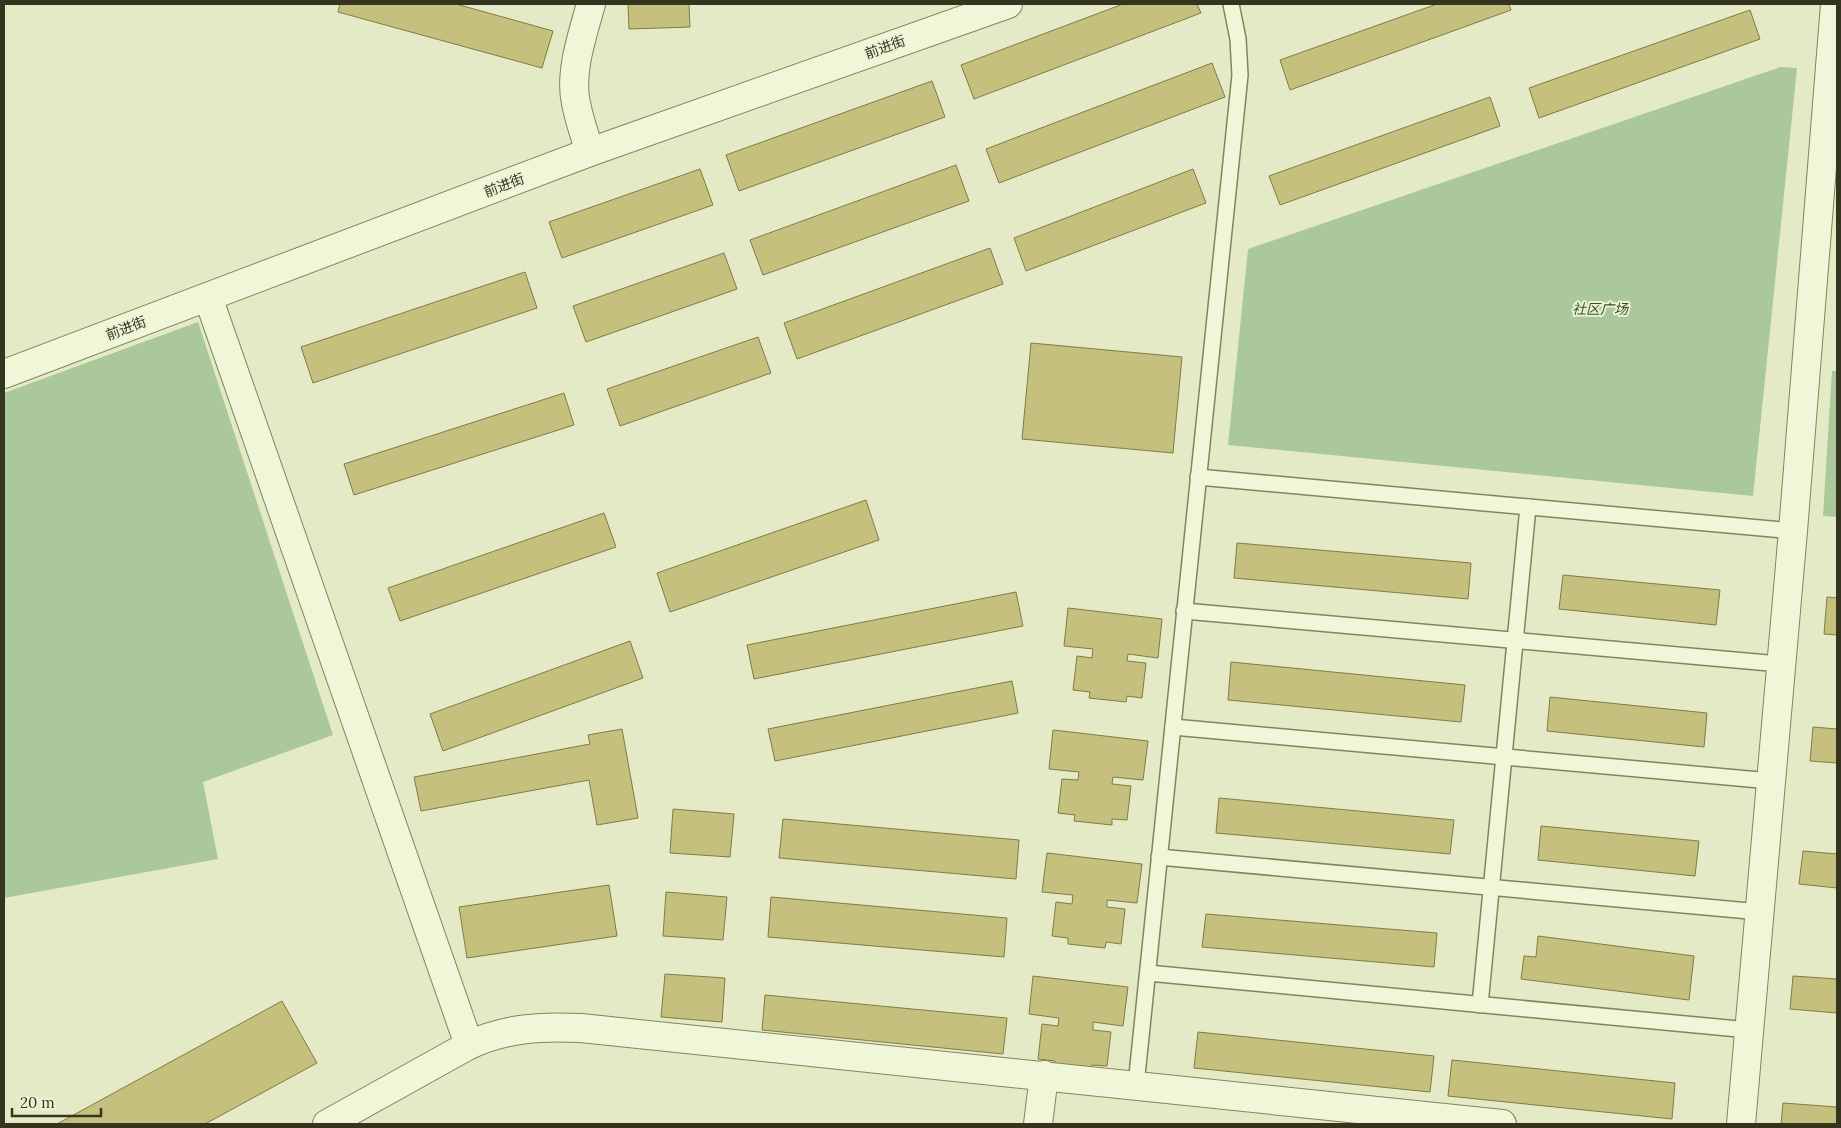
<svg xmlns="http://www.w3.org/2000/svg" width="1841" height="1128" font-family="Lora,'Noto Sans SC',serif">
  <rect width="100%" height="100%" fill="#e3eac5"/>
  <g fill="#abc89a">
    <polygon points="1781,67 1797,68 1753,496 1228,445 1248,249"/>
    <polygon points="198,322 333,735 203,782 218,859 4,898 4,393"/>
    <polygon points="1832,371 1837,371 1837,517 1823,516"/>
  </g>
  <g fill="#c5c07e" stroke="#817b45">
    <polygon points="340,4 456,4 553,31 542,68 338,12"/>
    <polygon points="628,4 689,4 690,27 629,29"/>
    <polygon points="1123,4 1197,4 1201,13 974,99 961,65"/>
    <polygon points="1437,4 1509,4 1511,10 1290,90 1280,60"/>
    <polygon points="1750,10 1760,39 1539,118 1529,88"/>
    <polygon points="1212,63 1225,97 999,183 986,149"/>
    <polygon points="932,81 945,117 739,191 726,155"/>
    <polygon points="1490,97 1500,126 1280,205 1269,176"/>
    <polygon points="956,165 969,201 763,275 750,240"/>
    <polygon points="700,169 713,205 562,258 549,222"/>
    <polygon points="1193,169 1206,203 1026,271 1014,238"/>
    <polygon points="990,248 1003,284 797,359 784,323"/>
    <polygon points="724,253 737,289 586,342 573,306"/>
    <polygon points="525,272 537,308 313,383 301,347"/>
    <polygon points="758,337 771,373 620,426 607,389"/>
    <polygon points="1031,343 1182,357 1173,453 1022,439"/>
    <polygon points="564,393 574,425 354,495 344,464"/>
    <polygon points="866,500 879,540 670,612 657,573"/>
    <polygon points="604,513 616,547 400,621 388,588"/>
    <polygon points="1237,543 1471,563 1468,599 1234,578"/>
    <polygon points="1563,575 1720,590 1716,625 1559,609"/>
    <polygon points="1016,592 1023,626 754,679 747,645"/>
    <polygon points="1827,597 1837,598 1837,635 1824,634"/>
    <polygon points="1068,608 1162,619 1158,658 1128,654 1127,661 1146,663 1142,698 1127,696 1126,702 1089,698 1090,692 1073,690 1077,656 1092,658 1093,649 1064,646"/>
    <polygon points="630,641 643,678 443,751 430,714"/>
    <polygon points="1231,662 1465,685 1461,722 1228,700"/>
    <polygon points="1012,681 1018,713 775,761 768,729"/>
    <polygon points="1550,697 1707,713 1704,747 1547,731"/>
    <polygon points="1813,727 1837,729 1837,763 1810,761"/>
    <polygon points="622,729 638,818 597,825 589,780 421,811 414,777 590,744 588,735"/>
    <polygon points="1053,730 1148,741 1143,780 1113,777 1112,784 1131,786 1127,820 1112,819 1112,825 1074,821 1075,815 1058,813 1062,779 1078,780 1079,772 1049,769"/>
    <polygon points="1219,798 1454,820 1450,854 1216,833"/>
    <polygon points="673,809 734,814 730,857 670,853"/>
    <polygon points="783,819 1019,840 1016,879 779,858"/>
    <polygon points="1541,826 1699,841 1695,876 1538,860"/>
    <polygon points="1803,851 1837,854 1837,888 1799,884"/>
    <polygon points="1047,853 1142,864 1137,903 1107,900 1107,907 1125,909 1121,944 1106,942 1105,948 1068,944 1068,938 1052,936 1056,902 1072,904 1073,895 1042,892"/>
    <polygon points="609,885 617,936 467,958 459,907"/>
    <polygon points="666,892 727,897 723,940 663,936"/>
    <polygon points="771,897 1007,918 1004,957 768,937"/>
    <polygon points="1206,914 1437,933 1434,967 1202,947"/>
    <polygon points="1538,936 1694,956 1689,1000 1521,979 1524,956 1536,957"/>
    <polygon points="665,974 725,978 722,1022 661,1017"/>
    <polygon points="1033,976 1128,987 1123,1026 1093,1022 1093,1030 1111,1032 1107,1066 1092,1065 1092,1071 1054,1066 1055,1061 1038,1059 1042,1024 1058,1026 1059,1018 1029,1014"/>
    <polygon points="1793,976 1837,979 1837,1013 1790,1009"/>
    <polygon points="765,995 1007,1018 1003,1054 762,1030"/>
    <polygon points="282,1001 317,1063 205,1124 57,1124"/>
    <polygon points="1198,1032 1434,1056 1430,1092 1194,1068"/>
    <polygon points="1452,1060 1675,1083 1672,1119 1448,1096"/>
    <polygon points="1783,1103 1837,1107 1837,1124 1781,1124"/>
  </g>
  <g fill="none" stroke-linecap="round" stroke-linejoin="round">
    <defs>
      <g id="lane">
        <polyline points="1198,477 1793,531"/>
        <polyline points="1184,611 1781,664"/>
        <polyline points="1173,727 1771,781"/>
        <polyline points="1159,857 1760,912"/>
        <polyline points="1148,973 1749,1030"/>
        <polyline points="1480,1005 1528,507"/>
        <polyline points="1136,1085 1240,75 1238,39 1231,4"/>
      </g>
      <g id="street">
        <path d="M 590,152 C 585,136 579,120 576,103 C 569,73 583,33 591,4"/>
        <polyline points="208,297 469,1045"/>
        <polyline points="4,374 590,152 1008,4"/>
        <path d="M 327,1124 L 469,1045 C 506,1028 542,1026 581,1028 L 1502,1124"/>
        <polyline points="1038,1124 1044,1075"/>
        <polyline points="1741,1124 1793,531 1835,4"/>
      </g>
    </defs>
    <use href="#lane" stroke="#83845d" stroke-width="18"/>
    <use href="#street" stroke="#83845d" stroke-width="30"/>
    <use href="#lane" stroke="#f0f6d8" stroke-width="15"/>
    <use href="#street" stroke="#f0f6d8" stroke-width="28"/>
  </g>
  <g text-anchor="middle" stroke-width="4" stroke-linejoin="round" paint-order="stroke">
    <g font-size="14" fill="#35351f" stroke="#ecf2d4">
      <text transform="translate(885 47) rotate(-20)" y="5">前进街</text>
      <text transform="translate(504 185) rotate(-21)" y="5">前进街</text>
      <text transform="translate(126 328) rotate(-21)" y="5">前进街</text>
    </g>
    <g font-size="14" font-style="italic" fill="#325028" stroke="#ecf2d4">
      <text x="1600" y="314">社区广场</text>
    </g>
  </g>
  <rect width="1841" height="1128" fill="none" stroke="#35351f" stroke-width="10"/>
  <path d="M12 1108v8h89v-8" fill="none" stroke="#35351f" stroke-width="2.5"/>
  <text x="20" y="1108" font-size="15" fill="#35351f" stroke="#ecf2d4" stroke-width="4" paint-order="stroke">20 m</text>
</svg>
